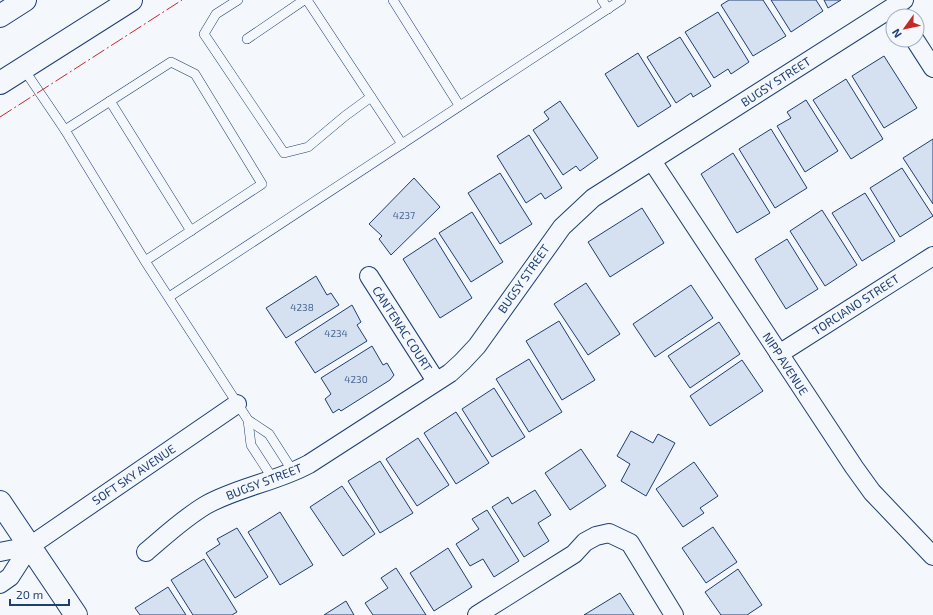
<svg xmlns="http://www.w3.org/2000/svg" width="933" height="615" font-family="'Exo 2',sans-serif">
  <rect width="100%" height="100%" fill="#f4f7fb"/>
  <g fill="#d5e0f0" stroke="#1d3f73">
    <polygon points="729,0 763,0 786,36 753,56 721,5"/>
    <polygon points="771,0 816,0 823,11 791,32"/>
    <polygon points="824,0 841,0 828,8"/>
    <polygon points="718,12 749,62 731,74 728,69 714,78 685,32"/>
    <polygon points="680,37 711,86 693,97 691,93 676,103 647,57"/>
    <polygon points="638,53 671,106 638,127 605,74"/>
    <polygon points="884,56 917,108 884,128 852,76"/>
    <polygon points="846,79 883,139 851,159 813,100"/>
    <polygon points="806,100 838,151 805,172 777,126 791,118 787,112"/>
    <polygon points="560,101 598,158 580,171 576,166 563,175 533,130 549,119 544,112"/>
    <polygon points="771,129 807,188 775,208 739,149"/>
    <polygon points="529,135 562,188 545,199 541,193 526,203 497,156"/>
    <polygon points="933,139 933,204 903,158"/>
    <polygon points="733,153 770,213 737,233 701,174"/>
    <polygon points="902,168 933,216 900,237 870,188"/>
    <polygon points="500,173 532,224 500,244 468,193"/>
    <polygon points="414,178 440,207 391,255 379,239 382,236 369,224"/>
    <polygon points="865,193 895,241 862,261 832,213"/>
    <polygon points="642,208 664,243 610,277 588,242"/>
    <polygon points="822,210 857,265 825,286 790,231"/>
    <polygon points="472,212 503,262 471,282 439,233"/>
    <polygon points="435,238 472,298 440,318 403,259"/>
    <polygon points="787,239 818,289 786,309 755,259"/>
    <polygon points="316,276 327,295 331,293 339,305 286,338 266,308"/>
    <polygon points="586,283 620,334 588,355 554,304"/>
    <polygon points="691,285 713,318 655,357 633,324"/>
    <polygon points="352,305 361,322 357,325 367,341 315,373 295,342"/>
    <polygon points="559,321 595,380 562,400 526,341"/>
    <polygon points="719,322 740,354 690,388 668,356"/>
    <polygon points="372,346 383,365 387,363 394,375 390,380 341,411 339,409 333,413 325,399 331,394 321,378"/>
    <polygon points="529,359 562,412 529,432 496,379"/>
    <polygon points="742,360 763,391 710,426 690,396"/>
    <polygon points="494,388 525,437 492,457 462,409"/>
    <polygon points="456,412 489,463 456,484 424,433"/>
    <polygon points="631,431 653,443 658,434 675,443 646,496 621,481 630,464 617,456"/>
    <polygon points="418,438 449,485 417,506 386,459"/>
    <polygon points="581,449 606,486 570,510 545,473"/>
    <polygon points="380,461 413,513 380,533 348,481"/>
    <polygon points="694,462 718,496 700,508 704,513 683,527 656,489"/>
    <polygon points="342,486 375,534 343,556 310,507"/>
    <polygon points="535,490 551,515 538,523 549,541 524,557 492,507 508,497 512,504"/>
    <polygon points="487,510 519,561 494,577 483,559 470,566 456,544 479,529 472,519"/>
    <polygon points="280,512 313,565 280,585 248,532"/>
    <polygon points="713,527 737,562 706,583 682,548"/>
    <polygon points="237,528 268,577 235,598 206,553 220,544 217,539"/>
    <polygon points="448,548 472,587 434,611 410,573"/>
    <polygon points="204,559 237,612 232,615 193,615 171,580"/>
    <polygon points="396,568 426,615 373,615 365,603 388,588 381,578"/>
    <polygon points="738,569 762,605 747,615 721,615 705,592"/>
    <polygon points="168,587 186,615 140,615 135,608"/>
    <polygon points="620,593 634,615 584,615"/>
    <polygon points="346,601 354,615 324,615"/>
  </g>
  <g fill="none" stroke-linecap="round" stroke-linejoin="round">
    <defs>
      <g id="lane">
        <polyline points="238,0 216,14 204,34 284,153 308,147 345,116 371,97"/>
        <polyline points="307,0 402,144"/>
        <polyline points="393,0 459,105"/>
        <polyline points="602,0 608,9"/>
        <polyline points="247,39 304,0"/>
        <polyline points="23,68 65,130"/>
        <polyline points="110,101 191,231"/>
        <polyline points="145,261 262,184 195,74 171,62 65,130 145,261 248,420 251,445 273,479"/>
        <polyline points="169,297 621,0"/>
        <polyline points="248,420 269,434 294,473"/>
      </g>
      <g id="street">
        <polyline points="915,40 933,68"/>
        <polyline points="652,161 854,467 872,492 933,556"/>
        <polyline points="369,276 436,381"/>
        <polyline points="779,354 933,256"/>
        <polyline points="0,552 30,546"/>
        <path d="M 146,552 C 165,536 184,518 206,505 C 238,487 276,482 309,464 L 450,373 L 462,362 L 477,346 L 562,227 L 593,198 L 904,0"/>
        <polyline points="0,584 10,577 30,546 237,404"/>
        <polyline points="477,615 574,554 585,542 596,536 609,533 630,543 674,615"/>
      </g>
      <g id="secondary">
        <polyline points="0,16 25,0"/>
        <polyline points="0,83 131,0"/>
        <polyline points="0,502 76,615"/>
      </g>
    </defs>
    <use href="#lane" stroke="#1d3f73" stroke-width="10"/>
    <use href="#street" stroke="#1d3f73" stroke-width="20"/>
    <use href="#secondary" stroke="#1d3f73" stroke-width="24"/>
    <use href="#lane" stroke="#f4f7fb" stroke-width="9"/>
    <use href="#street" stroke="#f4f7fb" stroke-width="18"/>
    <use href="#secondary" stroke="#f4f7fb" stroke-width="22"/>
    <polyline stroke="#c62828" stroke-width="1" stroke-dasharray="14 3 2 3" stroke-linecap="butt" points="0,117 182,0"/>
  </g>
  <g text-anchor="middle" stroke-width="3" stroke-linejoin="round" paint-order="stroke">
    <g font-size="10" fill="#4b6792">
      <text x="404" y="219">4237</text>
      <text x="302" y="311">4238</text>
      <text x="336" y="337">4234</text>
      <text x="356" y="383">4230</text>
    </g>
    <g font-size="12" fill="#1d3f73" stroke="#f4f7fb">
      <text transform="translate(776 82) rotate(-33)" y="4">BUGSY STREET</text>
      <text transform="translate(524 279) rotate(-55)" y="4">BUGSY STREET</text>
      <text transform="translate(856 305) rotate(-33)" y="4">TORCIANO STREET</text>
      <text transform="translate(402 329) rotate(57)" y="4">CANTENAC COURT</text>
      <text transform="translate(785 364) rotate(57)" y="4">NIPP AVENUE</text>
      <text transform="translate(134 475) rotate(-34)" y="4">SOFT SKY AVENUE</text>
      <text transform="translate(264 482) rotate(-21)" y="4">BUGSY STREET</text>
    </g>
  </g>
  <g transform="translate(905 28) rotate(237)"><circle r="19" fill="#f4f7fb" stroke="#9eadc5"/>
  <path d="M0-3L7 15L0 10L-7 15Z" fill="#c62828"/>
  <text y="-6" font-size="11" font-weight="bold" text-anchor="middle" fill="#1d3f73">N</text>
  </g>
  <path d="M10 599v6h59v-6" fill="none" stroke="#1d3f73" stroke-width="2"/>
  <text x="16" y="599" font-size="12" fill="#1d3f73" stroke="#f4f7fb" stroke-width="3" paint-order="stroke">20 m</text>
</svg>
